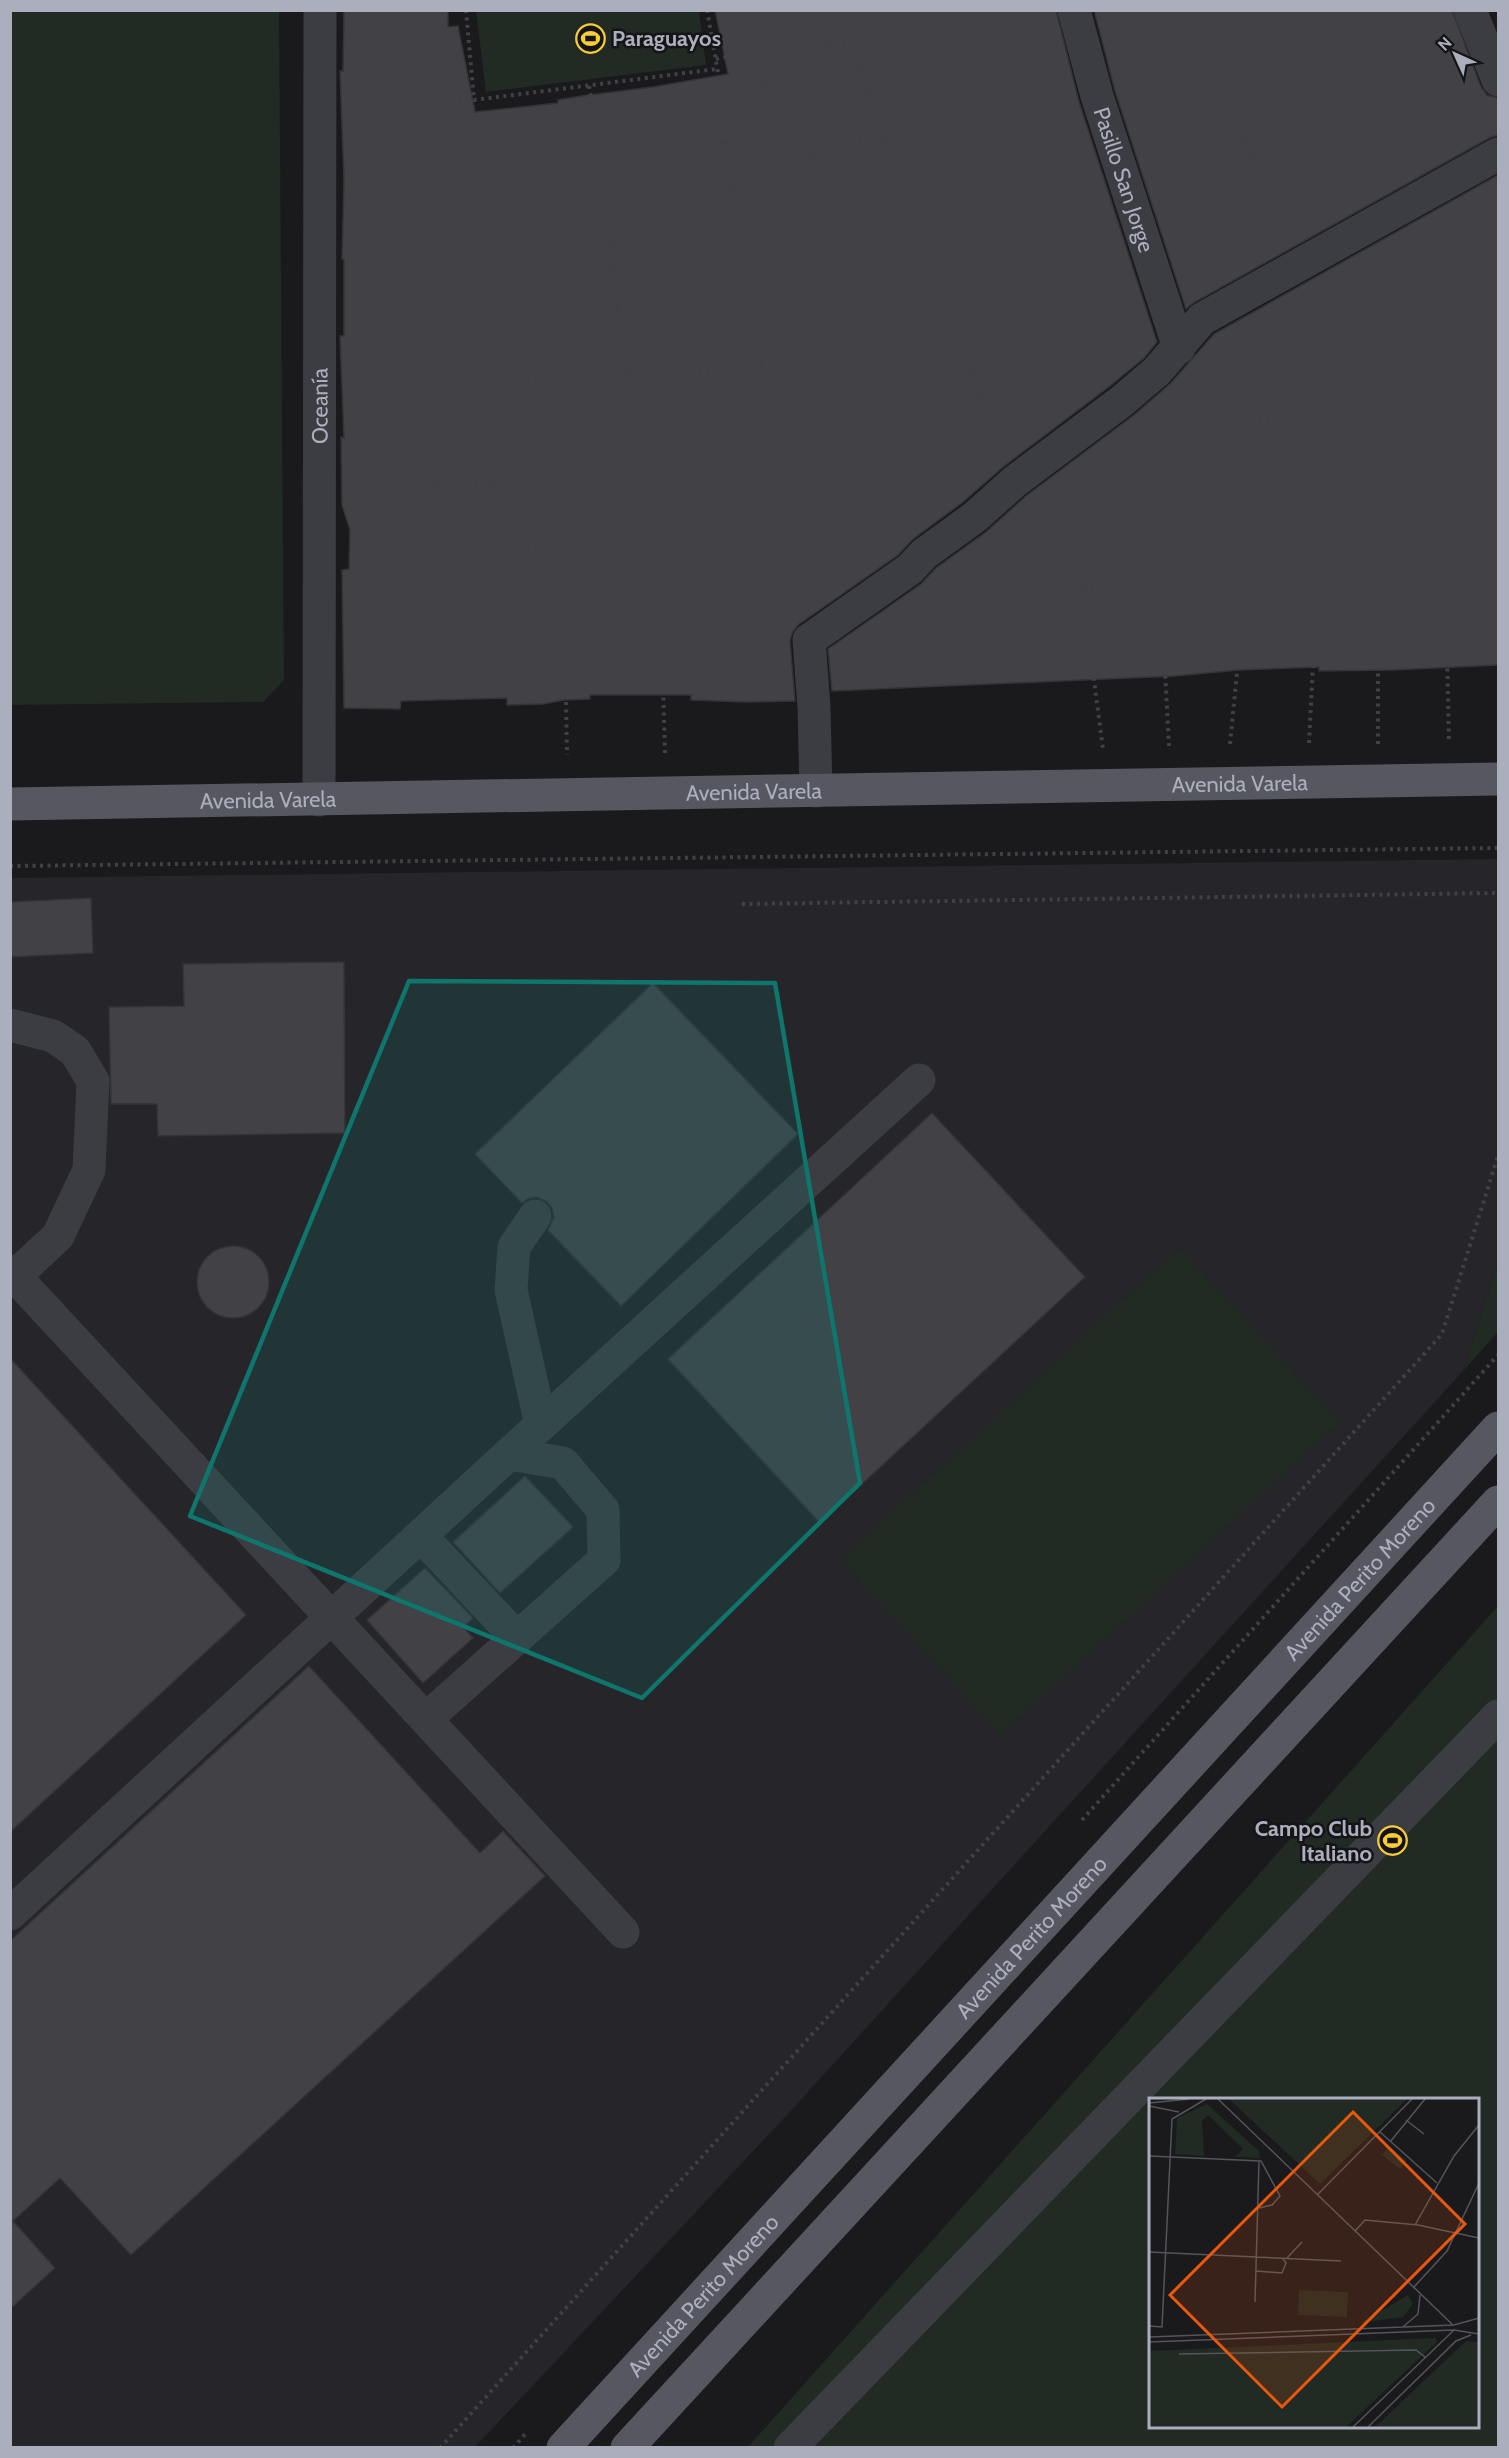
<svg xmlns="http://www.w3.org/2000/svg" width="1509" height="2458" font-family="Cabin,sans-serif">
  <rect width="100%" height="100%" fill="#1a191c"/>
  <polygon fill="#262529" points="1498,859 1498,1261 1463,1371 788,2114 475,2447 11,2447 10,878"/>
  <g fill="#212a23" fill-rule="evenodd">
    <polygon points="10,11 279,11 284,680 263,702 11,705"/>
    <polygon points="476,11 699,11 706,65 486,92"/>
    <polygon points="1179,1248 1340,1422 1001,1735 840,1560"/>
    <polygon points="1498,1261 1498,1332 1463,1371"/>
    <path d="M 1498,1606 L 1498,2447 L 747,2448 ZM 1150,2100 L 1478,2100 L 1478,2426 L 1150,2426 Z"/>
  </g>
  <g fill="#414146" stroke="#343338" stroke-width="1.5">
    <polygon points="344,10 448,10 448,27 458,26 475,112 558,103 558,100 582,96 653,87 728,74 715,10 1056,10 1079,102 1157,342 1144,358 1110,386 1003,467 963,502 913,539 898,555 798,625 792,633 790,641 795,701 746,702 691,700 691,695 590,695 590,699 564,700 543,704 507,705 507,698 401,701 400,709 344,708 342,570 349,569 350,530 342,505 341,437 344,438 340,336 344,336 344,259 342,259 344,181 340,71 343,71"/>
    <polygon points="1094,10 1452,10 1481,87 1487,95 1498,98 1498,135 1489,138 1193,303 1186,309 1115,91"/>
    <polygon points="1498,175 1498,665 1392,670 1319,671 1319,667 1239,670 1175,676 832,691 828,649 921,584 936,568 986,532 1026,496 1134,415 1171,383 1214,334"/>
    <polygon points="91,898 93,953 10,957 10,902"/>
    <polygon points="344,962 345,1133 158,1136 157,1104 111,1104 109,1007 184,1006 183,964"/>
    <polygon points="653,983 798,1134 621,1306 548,1230 554,1217 552,1208 546,1201 536,1197 527,1199 522,1203 475,1154"/>
    <polygon points="932,1113 1085,1277 820,1523 668,1359"/>
    <circle cx="233" cy="1282" r="36"/>
    <polygon points="10,1358 246,1615 10,1832"/>
    <polygon points="525,1476 573,1527 500,1593 453,1542"/>
    <polygon points="425,1568 473,1618 463,1627 473,1638 423,1683 367,1620"/>
    <polygon points="309,1666 480,1853 503,1831 545,1876 131,2255 60,2178 13,2221 55,2268 10,2309 10,1941"/>
  </g>
  <g fill="none" stroke-linecap="round" stroke-linejoin="round">
    <g stroke="#404148" stroke-width="4" stroke-dasharray="3 4.5" stroke-linecap="butt">
      <polyline points="466,10 474,100 717,69"/>
      <polyline points="707,10 720,84"/>
      <polyline points="942,10 945,31"/>
      <polyline points="1403,44 1439,31"/>
      <polyline points="716,59 822,37 824,45 859,40 863,68 765,86 763,77 711,85 721,143 726,141 729,152 755,291 750,313 762,367 799,600"/>
      <polyline points="858,70 864,95 871,93 882,136 901,186"/>
      <polyline points="589,86 614,245 608,246 619,309 626,376"/>
      <polyline points="1133,87 1211,58"/>
      <polyline points="1386,97 1455,72"/>
      <polyline points="429,102 473,100"/>
      <polyline points="947,125 969,116 1061,102"/>
      <polyline points="1240,130 1285,228"/>
      <polyline points="1246,143 1287,127"/>
      <polyline points="813,151 832,211"/>
      <polyline points="729,152 779,145 783,159 882,136"/>
      <polyline points="677,177 679,197 735,186"/>
      <polyline points="416,190 470,192"/>
      <polyline points="977,217 998,253 1036,340 1073,392"/>
      <polyline points="916,235 981,395 978,397 998,446"/>
      <polyline points="380,265 465,266 463,211 472,185 466,112 474,100"/>
      <polyline points="463,267 464,299 528,317 619,309"/>
      <polyline points="613,272 659,262"/>
      <polyline points="1345,282 1352,297"/>
      <polyline points="827,328 840,324 866,390 878,438 898,496 908,518"/>
      <polyline points="618,376 620,449 647,448 647,465"/>
      <polyline points="527,385 528,317"/>
      <polyline points="505,386 483,543 539,547"/>
      <polyline points="357,395 381,395 440,381 505,386 527,385 534,381 762,367"/>
      <polyline points="1244,424 1315,412 1374,406 1379,408 1498,405"/>
      <polyline points="1135,438 1149,504 1161,594 1169,746"/>
      <polyline points="777,456 821,448"/>
      <polyline points="381,487 434,487 434,483 491,482"/>
      <polyline points="744,537 788,532"/>
      <polyline points="1076,544 1103,749"/>
      <polyline points="1445,556 1449,743"/>
      <polyline points="1083,590 1111,584"/>
      <polyline points="661,615 665,754"/>
      <polyline points="565,642 567,755"/>
      <polyline points="1309,743 1319,546"/>
      <polyline points="1230,744 1255,489 1242,413"/>
      <polyline points="1378,744 1378,536"/>
      <polyline points="10,866 1498,848"/>
      <polyline points="742,904 1498,893"/>
      <polyline points="1082,1820 1498,1355"/>
      <polyline points="440,2448 1442,1334 1498,1156"/>
      <polyline points="513,2448 526,2433"/>
    </g>
    <g stroke="#3c3c43" stroke-width="33">
      <path id="s1" d="M 1074,10 L 1097,96 L 1179,348"/>
      <polyline points="1470,10 1498,80"/>
      <polyline points="816,791 814,707 809,640 910,569 924,554 975,517 1014,482 1122,401 1157,371 1202,319 1498,154"/>
      <path id="s2" d="M 319,800 L 320,10"/>
      <polyline points="10,1025 53,1036 75,1051 93,1081 89,1170 58,1236 15,1276"/>
      <polyline points="535,1216 514,1247 511,1290 541,1425"/>
      <polyline points="10,1271 623,1932"/>
      <polyline points="421,1536 517,1638"/>
      <polyline points="426,1719 604,1560 603,1510 563,1463 509,1454"/>
      <polyline points="10,1914 509,1454 919,1080"/>
      <polyline points="790,2448 1498,1716"/>
    </g>
    <g stroke="#565760" stroke-width="33">
      <path id="s3" d="M 10,804 L 1498,779"/>
      <path id="s4" d="M 563,2448 L 1498,1428"/>
      <polyline points="627,2448 1498,1502"/>
    </g>
  </g>
  <path fill="#0f766e" fill-opacity="0.2" stroke="#0f766e" stroke-width="4.5" stroke-linejoin="round" d="M 409,981 L 775,983 L 860,1483 L 642,1698 L 190,1516 Z"/>
  <defs>
    <symbol id="stadium-ring" viewBox="-11 -11 22 22"><circle r="9.5" fill="#151417" stroke="#f8cd35" stroke-width="1.5"/><path d="M0-5a6.5 5 0 1 0 0 10a6.5 5 0 1 0 0-10ZM-3.5-1.8h7v3.6h-7Z" fill="#f8cd35"/></symbol>
  </defs>
  <g fill-rule="evenodd">
    <use href="#stadium-ring" x="574" y="22" width="33" height="33"/>
    <use href="#stadium-ring" x="1376" y="1824" width="33" height="33"/>
  </g>
  <g text-anchor="middle" stroke-width="5" stroke-linejoin="round" paint-order="stroke">
    <g font-size="22" font-weight="bold" fill="#abaebc" stroke="#151417" text-anchor="start">
      <text x="612" y="46">Paraguayos</text>
      <text x="1372" y="1836" text-anchor="end">Campo Club<tspan x="1372" dy="25">Italiano</tspan></text>
    </g>
    <g font-size="22" fill="#abaebc" stroke="#151417">
      <text dy="8" stroke="none"><textPath href="#s1" startOffset="177">Pasillo San Jorge</textPath></text>
      <text dy="8" stroke="none"><textPath href="#s2" startOffset="394">Oceanía</textPath></text>
      <text dy="8" stroke="none"><textPath href="#s3" startOffset="1230">Avenida Varela</textPath></text>
      <text dy="8" stroke="none"><textPath href="#s3" startOffset="744">Avenida Varela</textPath></text>
      <text dy="8" stroke="none"><textPath href="#s3" startOffset="258">Avenida Varela</textPath></text>
      <text dy="8" stroke="none"><textPath href="#s4" startOffset="1179">Avenida Perito Moreno</textPath></text>
      <text dy="8" stroke="none"><textPath href="#s4" startOffset="693">Avenida Perito Moreno</textPath></text>
      <text dy="8" stroke="none"><textPath href="#s4" startOffset="207">Avenida Perito Moreno</textPath></text>
    </g>
  </g>
  <g transform="translate(1149 2098)">
    <rect width="330" height="330" fill="#1a191c"/>
    <path d="M 80,1 L 258,1 L 171,86 ZM 58,6 L 110,53 L 111,60 L 86,59 L 94,51 L 59,17 L 53,23 L 55,58 L 26,56 L 28,20 ZM 240,48 L 258,63 L 251,71 L 233,57 ZM 150,192 L 199,194 L 198,219 L 149,217 ZM 259,197 L 264,206 L 254,219 L 211,225 ZM 286,240 L 288,244 L 197,329 L 0,329 L 0,253 ZM 317,243 L 330,244 L 330,329 L 226,329 Z" fill="#212a23"/>
    <path fill="none" stroke="#54555c" stroke-width="1.5" d="M 69,1 L 304,227M 0,5 L 40,1M 0,8 L 30,14M 257,22 L 275,36M 231,34 L 288,85M 241,44 L 276,1M 0,58 L 112,63 L 131,98 L 123,107 L 110,110M 168,97 L 263,1M 266,127 L 305,58 L 330,27M 206,133 L 216,122 L 269,127 L 330,140M 0,154 L 192,163M 138,160 L 153,144M 107,173 L 133,175 L 137,165 L 133,160M 264,190 L 298,153 L 330,85M 106,204 L 110,63M 0,228 L 13,229 L 23,21 L 57,1M 254,229 L 269,216 L 271,197M 0,239 L 305,227 L 330,220M 0,244 L 305,232 L 330,236M 30,256 L 267,252 L 276,259M 204,329 L 304,233M 219,329 L 307,243 L 322,237"/>
    <path fill="#e8590c" fill-opacity="0.15" stroke="#e8590c" stroke-width="3" d="M 204,14 L 316,126 L 133,309 L 21,197 Z"/>
    <rect width="330" height="330" fill="none" stroke="#abaebc" stroke-width="3"/>
  </g>
  <rect width="1509" height="2458" fill="none" stroke="#abaebc" stroke-width="24"/>
  <g transform="translate(1455 54) rotate(315)" stroke="#151417" stroke-width="4.5" paint-order="stroke">
  <path d="M0-4.5L10 22L0 15L-10 22Z" fill="#abaebc"/>
  <text y="-9" font-size="16" font-weight="bold" text-anchor="middle" fill="#abaebc">N</text>
  </g>
</svg>
